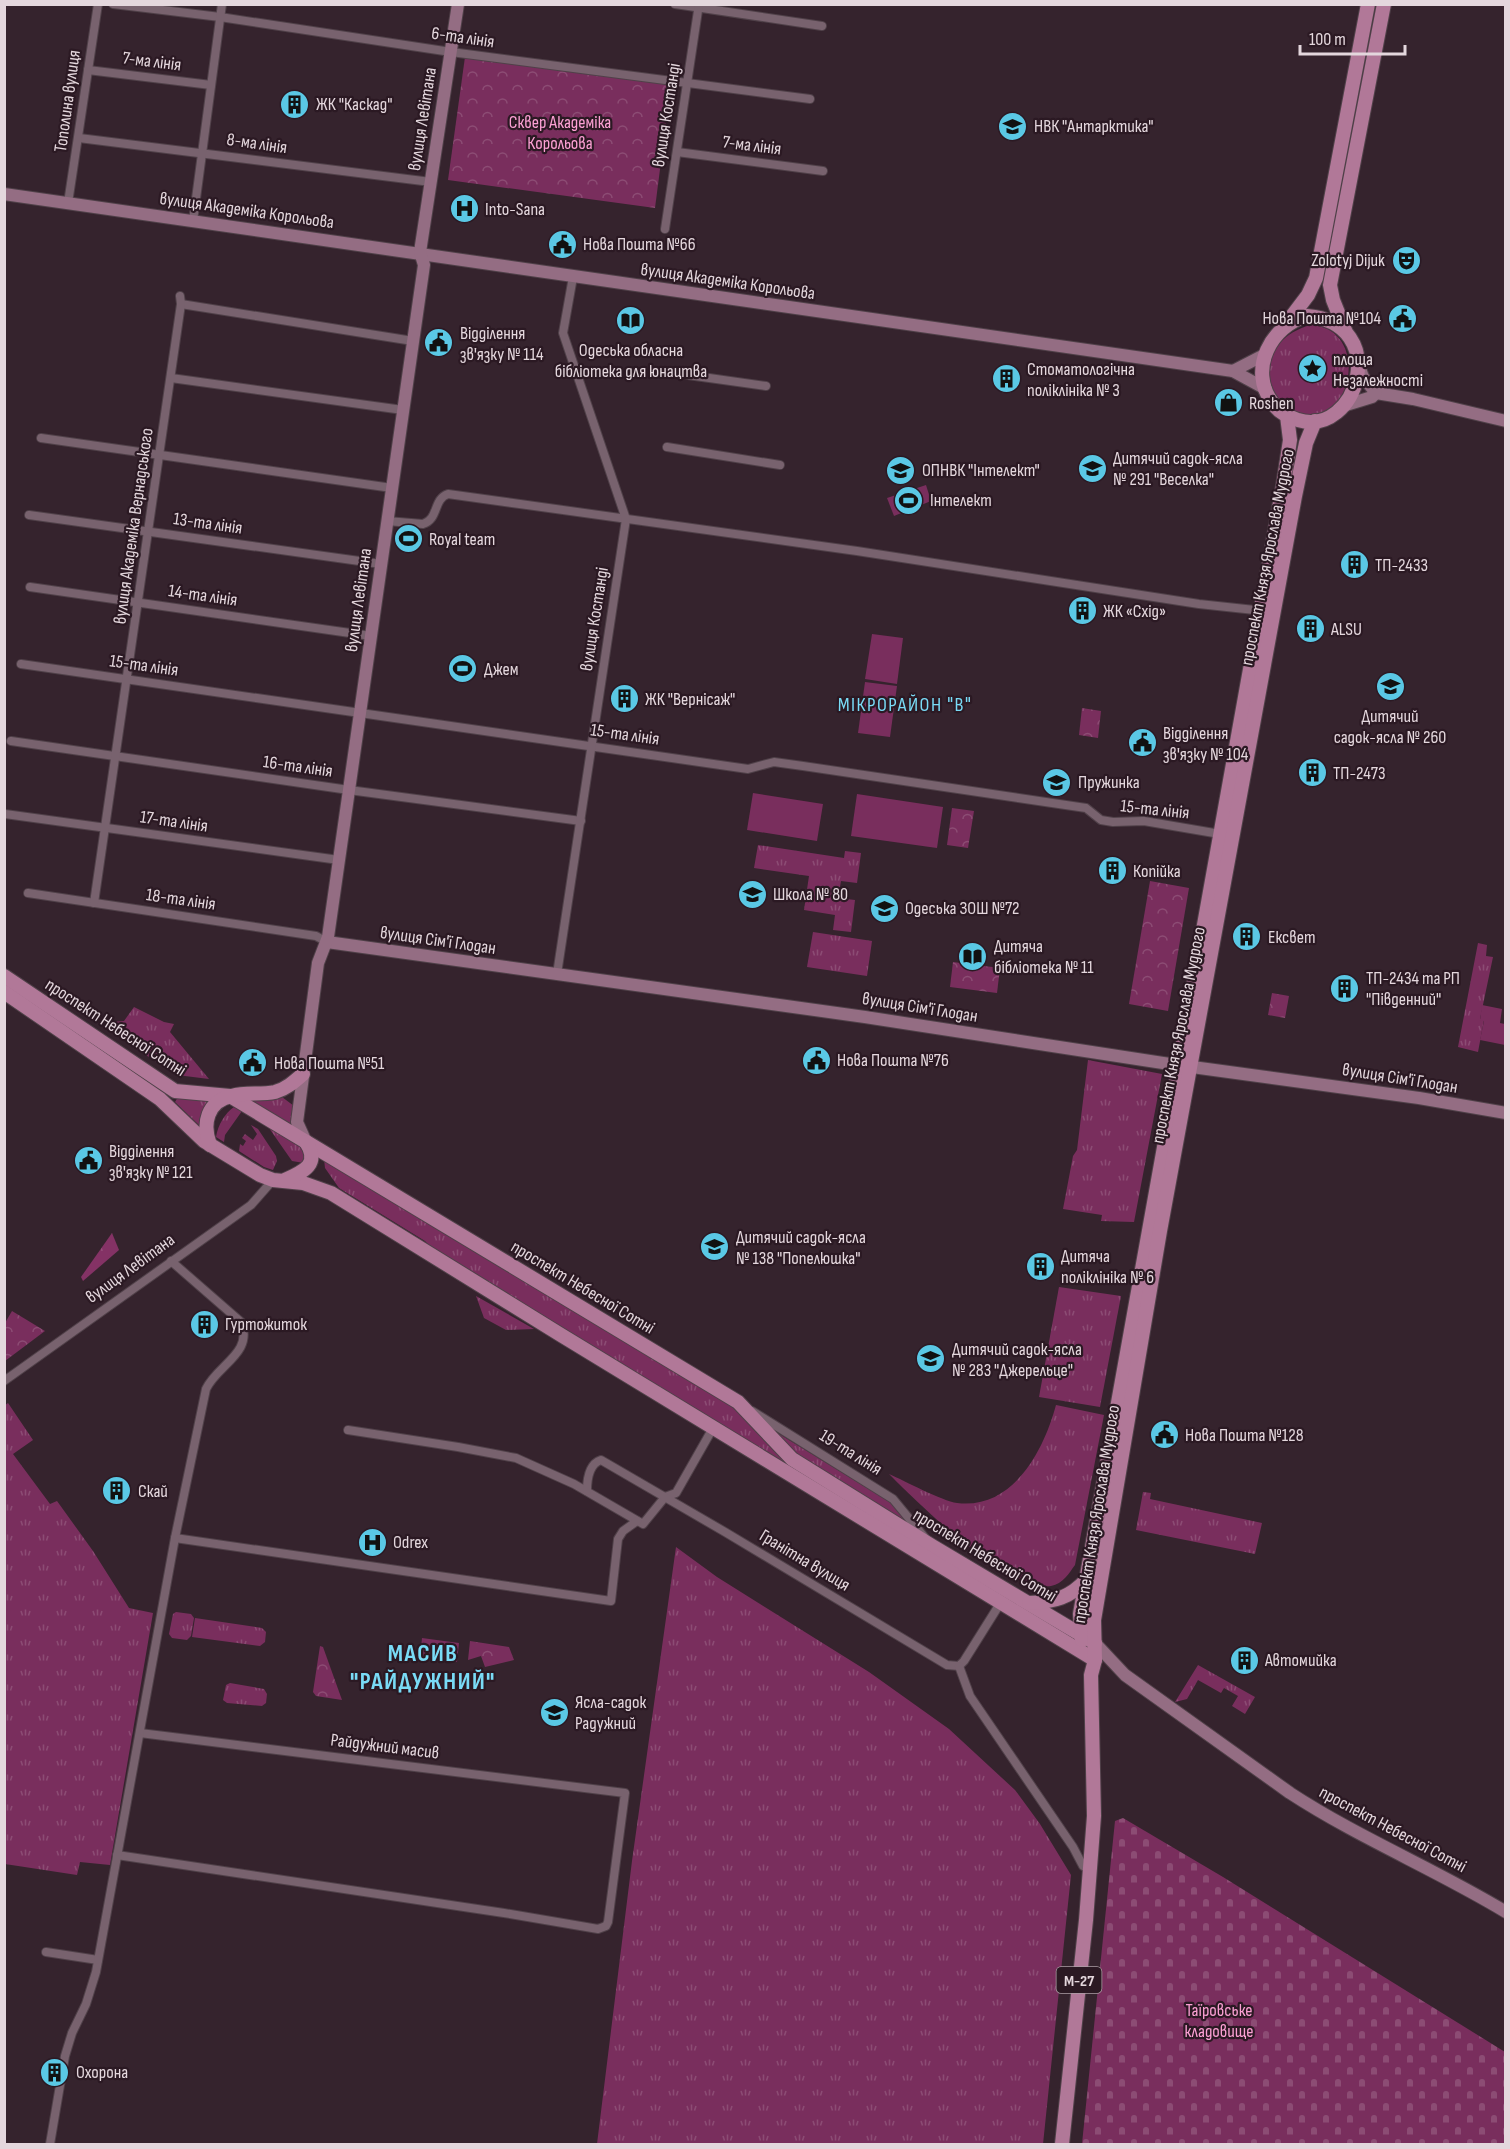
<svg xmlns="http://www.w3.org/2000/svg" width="1510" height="2149" font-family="'Sofia Sans Condensed',sans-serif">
  <defs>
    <pattern id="grass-tufts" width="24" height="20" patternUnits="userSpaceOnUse" patternTransform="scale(1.5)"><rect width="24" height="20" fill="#792e5d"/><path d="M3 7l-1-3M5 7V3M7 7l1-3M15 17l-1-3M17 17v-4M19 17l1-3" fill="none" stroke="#8c4c74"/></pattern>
    <pattern id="forest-crowns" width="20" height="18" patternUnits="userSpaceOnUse" patternTransform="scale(1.5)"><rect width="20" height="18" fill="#843265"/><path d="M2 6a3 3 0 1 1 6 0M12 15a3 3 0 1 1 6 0" fill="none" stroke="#954f7b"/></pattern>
    <pattern id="cemetery-stones" width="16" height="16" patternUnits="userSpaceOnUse" patternTransform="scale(1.5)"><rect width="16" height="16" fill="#792e5d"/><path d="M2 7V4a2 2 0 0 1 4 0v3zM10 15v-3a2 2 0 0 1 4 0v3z" fill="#8c4c74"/></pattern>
    <pattern id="park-crowns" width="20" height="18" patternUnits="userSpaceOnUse" patternTransform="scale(1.5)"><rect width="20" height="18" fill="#792e5d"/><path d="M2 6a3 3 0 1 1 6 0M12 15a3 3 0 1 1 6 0" fill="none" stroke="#8c4c74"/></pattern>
  </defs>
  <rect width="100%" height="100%" fill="#35232d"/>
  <g fill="url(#grass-tufts)">
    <path d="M 1310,325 C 1369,327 1355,423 1305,416 C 1299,415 1293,411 1288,409 C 1264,398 1265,363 1279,344 C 1287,334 1298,329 1310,325 Z"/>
    <polygon points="758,845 844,858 845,851 861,853 857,883 841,881 838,898 855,900 851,932 833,930 835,915 804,910 809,876 754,868"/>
    <polygon points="813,932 872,941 867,976 807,967"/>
    <polygon points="1478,943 1487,945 1486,956 1493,957 1480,1019 1484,1020 1478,1052 1458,1047"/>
    <polygon points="134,1007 164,1022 174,1024 170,1032 209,1079 177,1075 135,1048 138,1044 126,1035 122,1039 98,1023 124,1021"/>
    <polygon points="1088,1060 1162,1074 1134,1222 1101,1221 1102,1215 1063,1209 1073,1156 1077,1150"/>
    <polygon points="178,1097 213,1101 202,1128 175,1102"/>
    <polygon points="282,1097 294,1106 291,1126 249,1099"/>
    <path d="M 234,1107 L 242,1111 L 225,1135 L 224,1142 L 216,1137 C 218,1125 225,1113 234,1107 Z"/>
    <polygon points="251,1125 258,1129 276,1156 277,1161 273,1170 264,1167 239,1151 240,1144 243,1146 246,1141 242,1138 245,1134 253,1140 257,1134"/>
    <polygon points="269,1128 303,1147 306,1150 304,1163 292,1161"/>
    <polygon points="324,1159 741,1412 786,1460 1066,1633 1065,1635 433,1250 425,1241 339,1188 325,1168"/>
    <polygon points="1059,1287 1121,1296 1100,1407 1039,1397"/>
    <polygon points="476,1296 534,1329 506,1330 484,1318"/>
    <polygon points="8,1403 33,1440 13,1454 50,1504 57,1501 93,1551 129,1608 153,1613 110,1865 80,1862 77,1875 5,1864 4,1406"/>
    <path d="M 1056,1405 L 1104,1415 L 1075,1565 C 1069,1573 1063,1584 1051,1586 C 1007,1591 919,1504 889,1474 C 905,1481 942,1501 957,1503 C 1013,1510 1044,1450 1056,1405 Z"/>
    <polygon points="771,1429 890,1502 913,1527 806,1465"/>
    <polygon points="1143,1492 1151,1493 1150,1499 1262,1523 1255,1554 1136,1530"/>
    <polygon points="676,1547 717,1577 869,1672 949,1729 1015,1790 1040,1824 1071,1875 1043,2144 597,2144 632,1861"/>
    <polygon points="176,1612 191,1614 194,1618 191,1636 187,1640 172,1638 169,1634 173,1614"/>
    <polygon points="195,1618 262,1628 266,1632 265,1642 260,1646 192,1637"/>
    <polygon points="1198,1665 1255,1697 1245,1714 1232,1706 1238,1696 1224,1688 1221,1693 1198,1680 1187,1699 1175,1702"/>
    <polygon points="230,1683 264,1689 267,1694 266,1703 262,1706 227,1703 223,1700 226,1685"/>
  </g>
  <polygon fill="url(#forest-crowns)" points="112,1233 119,1250 83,1281 81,1277"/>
  <polygon fill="url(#cemetery-stones)" points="1123,1818 1223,1877 1505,2052 1505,2144 1082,2144 1115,1821"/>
  <g fill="url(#park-crowns)">
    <polygon points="465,57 671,84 655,208 448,180"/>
    <polygon points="1082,708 1101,711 1098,738 1079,735"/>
    <polygon points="952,808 974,811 968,848 947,845"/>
    <polygon points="1150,881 1189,888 1168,1011 1129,1004"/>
    <polygon points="953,962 1000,968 997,993 950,987"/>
    <polygon points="1272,993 1289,996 1285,1018 1268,1015"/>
    <polygon points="12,1311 45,1331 5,1361 5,1323"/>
    <polygon points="470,1641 509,1647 514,1660 485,1667 481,1656 468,1660"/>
    <polygon points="320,1646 323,1647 342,1700 316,1696 313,1692"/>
  </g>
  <g fill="#792e5d">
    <polygon points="926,485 931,501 894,516 887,498"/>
    <polygon points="872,634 903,638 897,684 865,679"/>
    <polygon points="865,682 897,686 890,737 858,733"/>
    <polygon points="753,793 823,804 817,841 747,830"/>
    <polygon points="857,794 943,807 937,848 851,836"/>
    <polygon points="1482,1005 1502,1009 1500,1023 1505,1024 1505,1045 1480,1040 1484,1021 1480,1020"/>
    <polygon points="422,1638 459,1643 457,1662 420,1657"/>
  </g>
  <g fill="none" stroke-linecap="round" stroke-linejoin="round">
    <defs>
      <g id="street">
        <polyline points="113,4 220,17 451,52 810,99"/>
        <polyline points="675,4 822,26"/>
        <polyline points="88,70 211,85"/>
        <polyline points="79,138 431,182"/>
        <polyline points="677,152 823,171"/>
        <polyline points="68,203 98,4"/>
        <polyline points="193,221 222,4"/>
        <polyline points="665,229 699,4"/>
        <polyline points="181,304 413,341"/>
        <polyline points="688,375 766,386"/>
        <polyline points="171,378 403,410"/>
        <polyline points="41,438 392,488"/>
        <polyline points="667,447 780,465"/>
        <polyline points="29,515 381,564"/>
        <path d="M 387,521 L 423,524 C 439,519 433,499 448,494 L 857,551 L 1199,604 L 1264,611"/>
        <polyline points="30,587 371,636"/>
        <polyline points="21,664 741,768 748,769 774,762 803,766 1086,808 1101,820 1113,822 1144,821 1220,834"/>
        <polyline points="11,741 349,790 581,821"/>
        <polyline points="5,814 339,860"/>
        <polyline points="28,893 316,936 327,942"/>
        <polyline points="94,903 181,304 180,296"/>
        <polyline points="557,974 626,519 563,333 573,277"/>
        <polyline points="4,1381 251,1205 273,1180"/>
        <polyline points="752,1411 893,1499 926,1539"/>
        <polyline points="348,1430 458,1447 516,1458 574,1484 643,1524 665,1497 676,1493 713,1428"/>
        <path d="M 587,1491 C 587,1480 589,1464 601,1460 L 725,1532 L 947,1665 L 959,1666 L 964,1661 L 1001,1602"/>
        <polyline points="175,1538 611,1601 618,1539 623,1531 637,1521"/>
        <polyline points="959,1666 970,1696 1073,1847 1083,1866 1089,1869"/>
        <polyline points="117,1855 504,1913 598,1929 606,1926 608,1922 625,1793 140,1733"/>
        <polyline points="46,1952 98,1960"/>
        <path d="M 50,2144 L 65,2056 L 72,2033 L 86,2004 L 96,1972 L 175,1538 L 206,1389 C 217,1365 254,1353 241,1322 L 171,1261"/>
      </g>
      <g id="secondary">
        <path d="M 4,194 C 414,252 823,313 1233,371 L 1266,389"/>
        <polyline points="1359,366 1363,377 1376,393 1413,399 1506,421"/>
        <polyline points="1233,371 1264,355"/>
        <polyline points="1346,405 1372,397 1376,393"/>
        <polyline points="327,942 865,1017 1163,1063 1419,1098 1506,1113"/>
        <polyline points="306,1142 297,1122 318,963 328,937 424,265 420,252 458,4"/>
        <path d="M 1095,1643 L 1125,1675 L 1290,1793 C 1359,1838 1435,1869 1506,1912"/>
      </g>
      <g id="primary">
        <path d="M 1307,316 C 1392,323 1358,438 1298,420 C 1287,416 1278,412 1272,402 C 1248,370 1271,325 1307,316 Z"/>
        <polyline points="1286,324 1308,295 1316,278 1368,4"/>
        <polyline points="1345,330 1333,300 1330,285 1384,4"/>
        <polyline points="4,976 175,1091 230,1096 738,1402 792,1459 932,1546 1095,1643"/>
        <polyline points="4,992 160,1099 204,1141 260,1175 273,1180 303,1183 331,1193 561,1335 1095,1660"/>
        <path d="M 210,1145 C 202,1124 207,1101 232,1096 C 245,1092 261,1095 275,1092 C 286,1089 294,1082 303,1074"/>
        <path d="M 285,1180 C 305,1171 320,1164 306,1142"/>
        <path d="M 1029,1603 C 1054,1602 1070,1598 1087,1579"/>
        <polyline points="1082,1640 1080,1614 1283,486 1290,440 1287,416"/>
        <polyline points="1062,2144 1086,1920 1094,1816 1091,1675 1095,1660 1094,1620 1160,1231 1295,496 1306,443 1315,421"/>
      </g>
    </defs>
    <use href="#street" stroke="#504149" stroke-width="10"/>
    <use href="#secondary" stroke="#504149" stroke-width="14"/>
    <use href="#primary" stroke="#504149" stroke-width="16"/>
    <use href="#street" stroke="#78626e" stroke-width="8"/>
    <use href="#secondary" stroke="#946d83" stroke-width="12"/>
    <use href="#primary" stroke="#b17898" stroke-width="14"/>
  </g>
  <defs>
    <symbol id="building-disc" viewBox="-11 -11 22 22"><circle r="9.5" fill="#5ac8e5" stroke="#2b1923"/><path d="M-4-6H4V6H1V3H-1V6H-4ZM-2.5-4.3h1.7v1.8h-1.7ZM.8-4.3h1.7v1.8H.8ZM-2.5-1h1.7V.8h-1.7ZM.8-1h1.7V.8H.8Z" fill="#111"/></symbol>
    <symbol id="school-disc" viewBox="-11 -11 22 22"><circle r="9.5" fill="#5ac8e5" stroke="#2b1923"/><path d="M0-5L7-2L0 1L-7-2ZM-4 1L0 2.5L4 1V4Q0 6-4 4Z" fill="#111"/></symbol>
    <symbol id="hospital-disc" viewBox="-11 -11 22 22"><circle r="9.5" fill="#5ac8e5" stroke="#2b1923"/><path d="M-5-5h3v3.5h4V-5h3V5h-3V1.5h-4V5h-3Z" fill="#111"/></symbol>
    <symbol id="civic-disc" viewBox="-11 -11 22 22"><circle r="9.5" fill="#5ac8e5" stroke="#2b1923"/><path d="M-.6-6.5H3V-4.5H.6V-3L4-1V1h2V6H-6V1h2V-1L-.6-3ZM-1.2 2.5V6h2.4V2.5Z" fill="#111"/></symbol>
    <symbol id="theatre-disc" viewBox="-11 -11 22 22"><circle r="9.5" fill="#5ac8e5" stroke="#2b1923"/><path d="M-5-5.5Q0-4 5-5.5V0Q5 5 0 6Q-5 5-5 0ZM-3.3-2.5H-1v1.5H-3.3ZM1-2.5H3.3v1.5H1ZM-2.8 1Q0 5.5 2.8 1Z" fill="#111"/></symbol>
    <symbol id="library-disc" viewBox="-11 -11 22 22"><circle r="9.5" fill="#5ac8e5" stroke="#2b1923"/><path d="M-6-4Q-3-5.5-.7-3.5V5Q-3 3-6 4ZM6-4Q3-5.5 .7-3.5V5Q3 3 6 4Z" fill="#111"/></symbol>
    <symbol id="sight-disc" viewBox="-11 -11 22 22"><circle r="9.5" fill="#5ac8e5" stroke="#2b1923"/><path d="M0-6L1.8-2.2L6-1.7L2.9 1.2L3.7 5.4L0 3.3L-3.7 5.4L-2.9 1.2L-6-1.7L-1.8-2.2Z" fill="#111"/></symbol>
    <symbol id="shop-disc" viewBox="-11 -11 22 22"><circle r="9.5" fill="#5ac8e5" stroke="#2b1923"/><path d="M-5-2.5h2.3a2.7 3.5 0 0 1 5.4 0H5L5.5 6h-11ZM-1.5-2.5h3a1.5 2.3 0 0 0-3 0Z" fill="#111"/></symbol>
    <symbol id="stadium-disc" viewBox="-11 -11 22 22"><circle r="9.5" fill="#5ac8e5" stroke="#2b1923"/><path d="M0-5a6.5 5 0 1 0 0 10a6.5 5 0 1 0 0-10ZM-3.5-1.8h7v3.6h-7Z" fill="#111"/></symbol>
  </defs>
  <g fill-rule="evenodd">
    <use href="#building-disc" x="278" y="88" width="33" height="33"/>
    <use href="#school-disc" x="996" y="110" width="33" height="33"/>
    <use href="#hospital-disc" x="448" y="192" width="33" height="33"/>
    <use href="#civic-disc" x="546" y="228" width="33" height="33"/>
    <use href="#theatre-disc" x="1390" y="244" width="33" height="33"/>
    <use href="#civic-disc" x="1386" y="302" width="33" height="33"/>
    <use href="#library-disc" x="614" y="304" width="33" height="33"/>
    <use href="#civic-disc" x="422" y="326" width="33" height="33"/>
    <use href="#sight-disc" x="1296" y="352" width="33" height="33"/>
    <use href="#building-disc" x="990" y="362" width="33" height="33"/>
    <use href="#shop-disc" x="1212" y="386" width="33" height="33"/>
    <use href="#school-disc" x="1076" y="452" width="33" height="33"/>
    <use href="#school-disc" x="884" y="454" width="33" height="33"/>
    <use href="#stadium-disc" x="892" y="484" width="33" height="33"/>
    <use href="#stadium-disc" x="392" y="522" width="33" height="33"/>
    <use href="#building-disc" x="1338" y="548" width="33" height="33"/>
    <use href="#building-disc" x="1066" y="594" width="33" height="33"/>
    <use href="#building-disc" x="1294" y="612" width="33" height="33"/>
    <use href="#stadium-disc" x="446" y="652" width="33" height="33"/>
    <use href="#school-disc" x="1374" y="670" width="33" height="33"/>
    <use href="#building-disc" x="608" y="682" width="33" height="33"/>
    <use href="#civic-disc" x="1126" y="726" width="33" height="33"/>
    <use href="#building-disc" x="1296" y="756" width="33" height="33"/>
    <use href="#school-disc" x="1040" y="766" width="33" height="33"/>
    <use href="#building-disc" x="1096" y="854" width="33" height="33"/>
    <use href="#school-disc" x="736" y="878" width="33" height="33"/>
    <use href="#school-disc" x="868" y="892" width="33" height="33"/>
    <use href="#building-disc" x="1230" y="920" width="33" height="33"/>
    <use href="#library-disc" x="956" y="940" width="33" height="33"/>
    <use href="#building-disc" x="1328" y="972" width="33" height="33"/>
    <use href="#civic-disc" x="800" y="1044" width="33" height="33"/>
    <use href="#civic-disc" x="236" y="1046" width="33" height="33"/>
    <use href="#civic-disc" x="72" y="1144" width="33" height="33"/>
    <use href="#school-disc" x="698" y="1230" width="33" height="33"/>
    <use href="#building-disc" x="1024" y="1250" width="33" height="33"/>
    <use href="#building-disc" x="188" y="1308" width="33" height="33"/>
    <use href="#school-disc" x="914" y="1342" width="33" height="33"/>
    <use href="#civic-disc" x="1148" y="1418" width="33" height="33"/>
    <use href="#building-disc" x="100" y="1474" width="33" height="33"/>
    <use href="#hospital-disc" x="356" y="1526" width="33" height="33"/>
    <use href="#building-disc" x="1228" y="1644" width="33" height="33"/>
    <use href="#school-disc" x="538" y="1696" width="33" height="33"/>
    <use href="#building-disc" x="38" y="2056" width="33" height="33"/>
  </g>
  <g text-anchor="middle" stroke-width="4.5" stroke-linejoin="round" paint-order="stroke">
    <rect fill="#2b1923" stroke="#ac9ea5" stroke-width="1.5" x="1056.5" y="1967" width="45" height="26" rx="4.5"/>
    <g font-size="16" font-weight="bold" fill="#e4d7dd">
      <text x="1079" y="1986">М-27</text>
    </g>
    <g font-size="18" fill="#e4d7dd" stroke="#2b1923">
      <text transform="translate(463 37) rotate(8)" y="6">6-та лінія</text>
      <text transform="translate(152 61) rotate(7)" y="6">7-ма лінія</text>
      <text transform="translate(67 101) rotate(-82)" y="6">Тополина вулиця</text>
      <text transform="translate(666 115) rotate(-81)" y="6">вулиця Костанді</text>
      <text transform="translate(422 119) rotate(-81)" y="6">вулиця Левітана</text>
      <text transform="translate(257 143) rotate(8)" y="6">8-ма лінія</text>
      <text transform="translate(752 145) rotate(7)" y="6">7-ма лінія</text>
      <text transform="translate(247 210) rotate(8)" y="6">вулиця Академіка Корольова</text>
      <text transform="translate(728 281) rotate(8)" y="6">вулиця Академіка Корольова</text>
      <text transform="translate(208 523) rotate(8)" y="6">13-та лінія</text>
      <text transform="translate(133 526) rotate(-82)" y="6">вулиця Академіка Вернадського</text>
      <text transform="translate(1267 557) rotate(-79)" y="6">проспект Князя Ярослава Мудрого</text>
      <text transform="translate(203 595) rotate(8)" y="6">14-та лінія</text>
      <text transform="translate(358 600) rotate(-82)" y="6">вулиця Левітана</text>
      <text transform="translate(594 619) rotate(-81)" y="6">вулиця Костанді</text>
      <text transform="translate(144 665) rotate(8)" y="6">15-та лінія</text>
      <text transform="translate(625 734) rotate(8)" y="6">15-та лінія</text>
      <text transform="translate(298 766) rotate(8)" y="6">16-та лінія</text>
      <text transform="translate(1155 809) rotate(6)" y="6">15-та лінія</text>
      <text transform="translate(174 821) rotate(8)" y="6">17-та лінія</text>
      <text transform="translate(181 899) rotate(8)" y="6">18-та лінія</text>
      <text transform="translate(438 940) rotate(8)" y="6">вулиця Сім'ї Глодан</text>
      <text transform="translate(920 1007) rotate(9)" y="6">вулиця Сім'ї Глодан</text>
      <text transform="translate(116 1027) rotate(33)" y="6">проспект Небесної Сотні</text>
      <text transform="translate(1178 1035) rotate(-79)" y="6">проспект Князя Ярослава Мудрого</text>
      <text transform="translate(1400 1078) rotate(9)" y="6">вулиця Сім'ї Глодан</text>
      <text transform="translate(130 1268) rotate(-36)" y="6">вулиця Левітана</text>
      <text transform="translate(583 1287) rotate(31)" y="6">проспект Небесної Сотні</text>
      <text transform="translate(851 1452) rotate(32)" y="6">19-та лінія</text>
      <text transform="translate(1096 1514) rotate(-81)" y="6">проспект Князя Ярослава Мудрого</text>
      <text transform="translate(985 1555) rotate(31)" y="6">проспект Небесної Сотні</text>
      <text transform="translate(805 1560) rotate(31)" y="6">Гранітна вулиця</text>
      <text transform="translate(385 1746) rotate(7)" y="6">Райдужний масив</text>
      <text transform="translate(1393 1829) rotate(28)" y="6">проспект Небесної Сотні</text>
    </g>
    <g font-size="18" fill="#e4d7dd" stroke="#2b1923" text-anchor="start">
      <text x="316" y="110">ЖК "Каскад"</text>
      <text x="1034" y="132">НВК "Антарктика"</text>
      <text x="485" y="215">Into-Sana</text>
      <text x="583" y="250">Нова Пошта №66</text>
      <text x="1385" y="266" text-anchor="end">Zolotyj Dijuk</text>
      <text x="1381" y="324" text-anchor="end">Нова Пошта №104</text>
      <text x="460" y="339">Відділення<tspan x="460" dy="21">зв'язку № 114</tspan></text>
      <text x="631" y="356" text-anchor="middle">Одеська обласна<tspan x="631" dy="21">бібліотека для юнацтва</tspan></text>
      <text x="1333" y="365">площа<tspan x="1333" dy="21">Незалежності</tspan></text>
      <text x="1027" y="375">Стоматологічна<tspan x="1027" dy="21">поліклініка № 3</tspan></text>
      <text x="1249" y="409">Roshen</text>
      <text x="1113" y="464">Дитячий садок-ясла<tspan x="1113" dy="21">№ 291 "Веселка"</tspan></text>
      <text x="922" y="476">ОПНВК "Інтелект"</text>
      <text x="930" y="506">Інтелект</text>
      <text x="429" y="545">Royal team</text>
      <text x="1375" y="571">ТП-2433</text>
      <text x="1103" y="617">ЖК «Схід»</text>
      <text x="1331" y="635">ALSU</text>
      <text x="484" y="675">Джем</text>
      <text x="645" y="705">ЖК "Вернісаж"</text>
      <text x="1390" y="722" text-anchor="middle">Дитячий<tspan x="1390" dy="21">садок-ясла № 260</tspan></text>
      <text x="1163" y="739">Відділення<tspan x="1163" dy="21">зв'язку № 104</tspan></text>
      <text x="1333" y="779">ТП-2473</text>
      <text x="1078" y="788">Пружинка</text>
      <text x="1133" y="877">Копійка</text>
      <text x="773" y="900">Школа № 80</text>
      <text x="905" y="914">Одеська ЗОШ №72</text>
      <text x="1268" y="943">Ексвет</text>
      <text x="994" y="952">Дитяча<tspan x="994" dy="21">бібліотека № 11</tspan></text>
      <text x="1366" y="984">ТП-2434 та РП<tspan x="1366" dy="21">"Південний"</tspan></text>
      <text x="837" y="1066">Нова Пошта №76</text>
      <text x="274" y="1069">Нова Пошта №51</text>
      <text x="109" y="1157">Відділення<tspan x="109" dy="21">зв'язку № 121</tspan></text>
      <text x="736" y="1243">Дитячий садок-ясла<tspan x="736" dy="21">№ 138 "Попелюшка"</tspan></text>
      <text x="1061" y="1262">Дитяча<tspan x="1061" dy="21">поліклініка № 6</tspan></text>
      <text x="225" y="1330">Гуртожиток</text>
      <text x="952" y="1355">Дитячий садок-ясла<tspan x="952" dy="21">№ 283 "Джерельце"</tspan></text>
      <text x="1185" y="1441">Нова Пошта №128</text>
      <text x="138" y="1497">Скай</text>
      <text x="393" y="1548">Odrex</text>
      <text x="1265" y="1666">Автомийка</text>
      <text x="575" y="1708">Ясла-садок<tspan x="575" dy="21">Радужний</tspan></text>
      <text x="76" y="2078">Охорона</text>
    </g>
    <g font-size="18" fill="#fca0d4" stroke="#2b1923">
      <text x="560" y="128">Сквер Академіка<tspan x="560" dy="21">Корольова</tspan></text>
      <text x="1219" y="2016">Таїровське<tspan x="1219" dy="21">кладовище</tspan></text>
    </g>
    <g font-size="20" letter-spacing="1.5" fill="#79dbf6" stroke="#2b1923">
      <text x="905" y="711">МІКРОРАЙОН "В"</text>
    </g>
    <g font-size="24" font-weight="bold" letter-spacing="1.5" fill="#79dbf6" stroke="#2b1923">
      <text x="423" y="1661">МАСИВ<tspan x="423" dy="28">"РАЙДУЖНИЙ"</tspan></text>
    </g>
  </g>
  <rect width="1510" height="2149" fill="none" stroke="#e4d7dd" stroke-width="12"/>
  <path d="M1300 45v9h105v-9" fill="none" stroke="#e4d7dd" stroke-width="3"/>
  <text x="1309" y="45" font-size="18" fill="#e4d7dd" stroke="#2b1923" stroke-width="4.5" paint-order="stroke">100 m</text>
</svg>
